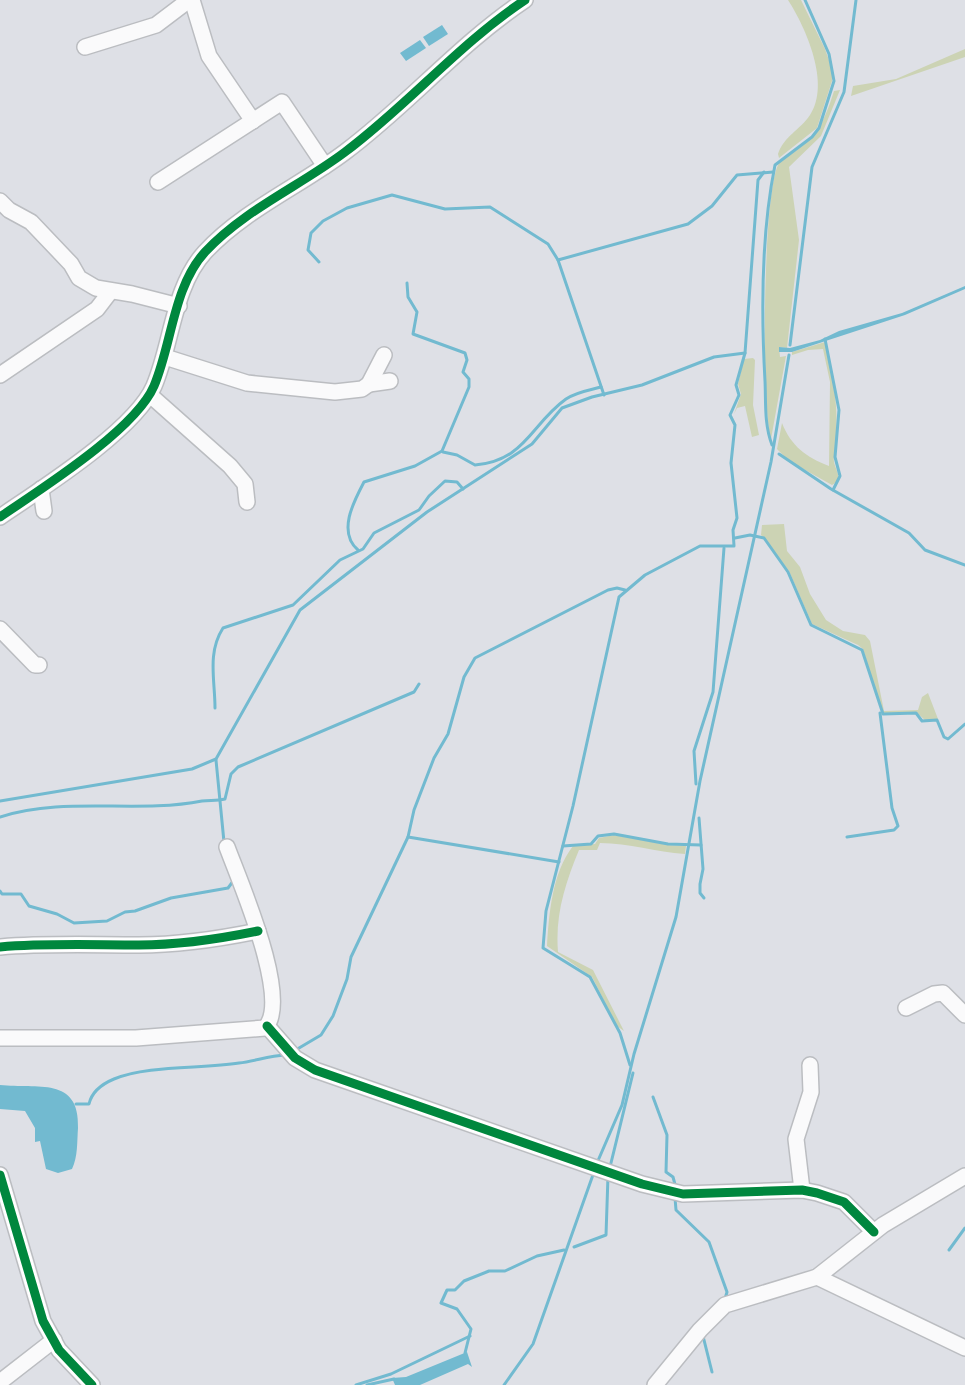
<svg xmlns="http://www.w3.org/2000/svg" width="965" height="1385" font-family="Literata,serif">
  <rect width="100%" height="100%" fill="#dee0e6"/>
  <g fill="#ccd3b4">
    <path d="M 788,0 L 801,0 L 825,49 L 832,69 L 832,81 L 817,128 L 779,158 L 778,154 C 784,136 800,130 810,115 C 831,84 806,28 788,0 Z"/>
    <polygon points="965,49 965,57 851,96 853,86 896,79"/>
    <path d="M 840,90 L 821,136 L 789,167 L 799,240 L 787,348 L 779,347 L 780,357 L 786,356 L 771,439 C 761,404 763,195 778,165 C 781,157 793,154 799,148 C 820,132 826,116 834,91 Z"/>
    <path d="M 825,342 C 835,381 840,417 834,457 C 832,468 846,478 832,485 L 789,461 L 777,449 L 782,423 C 791,446 806,457 829,466 L 830,382 L 823,349 L 808,350 L 792,355 L 792,352 Z"/>
    <polygon points="753,358 755,360 753,405 759,435 752,437 745,406 737,408 734,414 741,394 738,384 744,359"/>
    <polygon points="784,524 787,551 800,567 810,594 826,620 843,631 865,635 870,641 884,711 918,710 922,697 928,693 938,719 926,721 916,712 883,714 863,649 858,645 812,624 789,571 761,535 762,525"/>
    <path d="M 614,835 L 668,845 L 686,846 L 685,854 C 656,852 629,843 600,843 L 597,850 L 579,850 C 565,884 555,915 558,952 L 593,970 L 624,1031 L 617,1026 L 592,977 L 547,946 C 549,914 552,873 573,846 L 595,844 L 599,838 Z"/>
  </g>
  <g fill="#72bad0">
    <polygon points="442,25 448,34 429,46 423,37"/>
    <polygon points="420,40 426,48 406,61 400,53"/>
    <polygon points="965,286 965,289 905,315 792,352 779,352 779,347 790,348 820,340 839,331 902,313"/>
    <path d="M 0,1085 C 37,1089 80,1076 78,1128 C 77,1141 78,1157 72,1169 L 58,1173 L 46,1169 L 40,1141 L 35,1142 L 35,1128 L 25,1111 L 0,1109 Z"/>
    <polygon points="467,1352 472,1367 468,1364 420,1385 395,1385 392,1378 406,1377"/>
  </g>
  <g fill="none" stroke-linecap="round" stroke-linejoin="round">
    <g stroke="#72bad0" stroke-width="3">
      <polyline points="558,260 688,224 712,206 737,175 773,172"/>
      <polyline points="319,262 308,250 311,233 323,221 347,208 392,195 445,209 490,207 548,244 558,260 604,395"/>
      <polyline points="825,339 839,410 835,457 840,476 833,490"/>
      <polyline points="790,345 812,167 844,92 856,0"/>
      <path d="M 772,445 C 764,424 766,402 765,381 C 761,310 761,234 775,165 L 812,137 L 819,128 L 834,81 L 829,54 L 805,0"/>
      <path d="M 443,452 L 457,455 L 475,465 C 525,461 531,424 566,399 C 576,392 590,390 601,387"/>
      <polyline points="779,454 831,489 909,533 925,550 965,565"/>
      <polyline points="735,538 750,535 764,538 788,572 811,625 862,650 883,714 916,713 922,721 937,720 944,737 948,739 965,724"/>
      <path d="M 358,550 C 337,532 354,501 364,482 L 415,466 L 442,451 L 469,387 L 469,379 L 463,372 L 467,360 L 465,353 L 413,334 L 417,312 L 408,297 L 407,283"/>
      <path d="M 215,708 C 215,680 207,653 223,628 L 293,605 L 340,560 L 363,549 L 374,533 L 419,510 L 429,496 L 445,481 L 457,482 L 463,489"/>
      <polyline points="216,760 224,842"/>
      <polyline points="696,784 694,751 713,692 724,548"/>
      <polyline points="0,801 192,769 216,759 300,610 427,512 532,444 562,408 592,397 642,385 714,357 745,353"/>
      <path d="M 0,817 C 65,796 136,814 202,801 C 210,800 217,801 225,799 L 231,774 L 238,767 L 414,692 L 419,684"/>
      <polyline points="699,818 703,869 700,884 700,893 704,898"/>
      <polyline points="408,837 414,810 434,758 448,734 464,677 475,658 608,590 617,588 625,590"/>
      <polyline points="847,837 894,830 898,826 892,808 880,713"/>
      <polyline points="563,846 591,844 598,836 614,834 668,844 701,845"/>
      <polyline points="0,891 2,894 21,894 29,906 57,914 74,923 107,921 125,912 135,911 171,898 228,888 234,880"/>
      <polyline points="294,1051 321,1035 333,1016 347,979 351,957 408,837 559,862"/>
      <polyline points="630,1065 620,1033 590,977 543,948 546,911 573,806 619,597 645,575 700,546 734,546 733,530 737,518 731,463 735,425 730,415 739,395 736,385 745,353 758,180 764,172"/>
      <polyline points="653,1097 667,1135 666,1172 673,1177 676,1188"/>
      <path d="M 76,1104 L 89,1104 C 92,1091 102,1084 114,1079 C 147,1065 202,1069 239,1063 C 255,1061 269,1056 285,1055"/>
      <polyline points="597,1163 622,1105 634,1054 676,917 700,781 771,462 789,355"/>
      <polyline points="610,1167 633,1073"/>
      <polyline points="675,1198 676,1210 709,1242 727,1292 725,1299"/>
      <polyline points="574,1247 606,1235 608,1176"/>
      <polyline points="949,1250 965,1228"/>
      <polyline points="703,1336 712,1372"/>
      <polyline points="465,1353 471,1329 457,1309 441,1303 447,1290 455,1290 464,1281 489,1271 505,1271 537,1256 564,1250"/>
      <polyline points="356,1385 391,1374 470,1336"/>
      <polyline points="367,1385 394,1379"/>
      <polyline points="504,1385 533,1344 594,1172"/>
    </g>
    <defs>
      <g id="minor">
        <polyline points="192,0 209,56 253,121"/>
        <polyline points="85,47 156,25 189,0"/>
        <polyline points="158,182 282,102 325,166"/>
        <polyline points="0,201 9,210 31,222 71,264 79,278 96,288 132,294 179,306"/>
        <polyline points="165,357 247,383 335,392 362,389 369,384 384,355"/>
        <polyline points="0,375 97,309 110,292"/>
        <polyline points="369,384 390,381"/>
        <polyline points="150,395 230,466 245,484 247,502"/>
        <polyline points="41,489 44,511"/>
        <path d="M 0,517 C 41,489 135,430 154,386 C 172,344 173,287 205,252 C 244,210 300,186 345,152 C 408,105 459,44 525,0"/>
        <polyline points="0,629 35,665 39,665"/>
        <path d="M 0,947 C 46,943 92,945 139,945 C 179,945 219,939 258,931"/>
        <polyline points="906,1008 934,994 943,993 965,1015"/>
        <polyline points="267,1026 295,1058 315,1070 642,1184 683,1194 802,1190 817,1193 844,1202 874,1232"/>
        <path d="M 0,1038 L 136,1038 L 265,1028 C 292,1000 239,880 227,847"/>
        <polyline points="0,1175 43,1321 59,1350 92,1385"/>
        <polyline points="802,1190 796,1139 811,1092 810,1065"/>
        <polyline points="817,1277 965,1348"/>
        <polyline points="0,1382 54,1340"/>
        <polyline points="655,1385 700,1330 725,1305 817,1277 883,1225 965,1176"/>
      </g>
    </defs>
    <use href="#minor" stroke="#bbbdc1" stroke-width="18"/>
    <use href="#minor" stroke="#fafafb" stroke-width="15"/>
    <defs>
      <g id="cycleway">
        <path d="M 0,517 C 41,489 135,430 154,386 C 172,344 173,287 205,252 C 244,210 300,186 345,152 C 408,105 459,44 525,0"/>
        <path d="M 0,947 C 46,943 92,945 139,945 C 179,945 219,939 258,931"/>
        <polyline points="267,1026 295,1058 315,1070 642,1184 683,1194 802,1190 817,1193 844,1202 874,1232"/>
        <polyline points="0,1175 43,1321 59,1350 92,1385"/>
      </g>
    </defs>
    <use href="#cycleway" stroke="#fff" stroke-width="13"/>
    <use href="#cycleway" stroke="#00873e" stroke-width="9"/>
  </g>
</svg>
